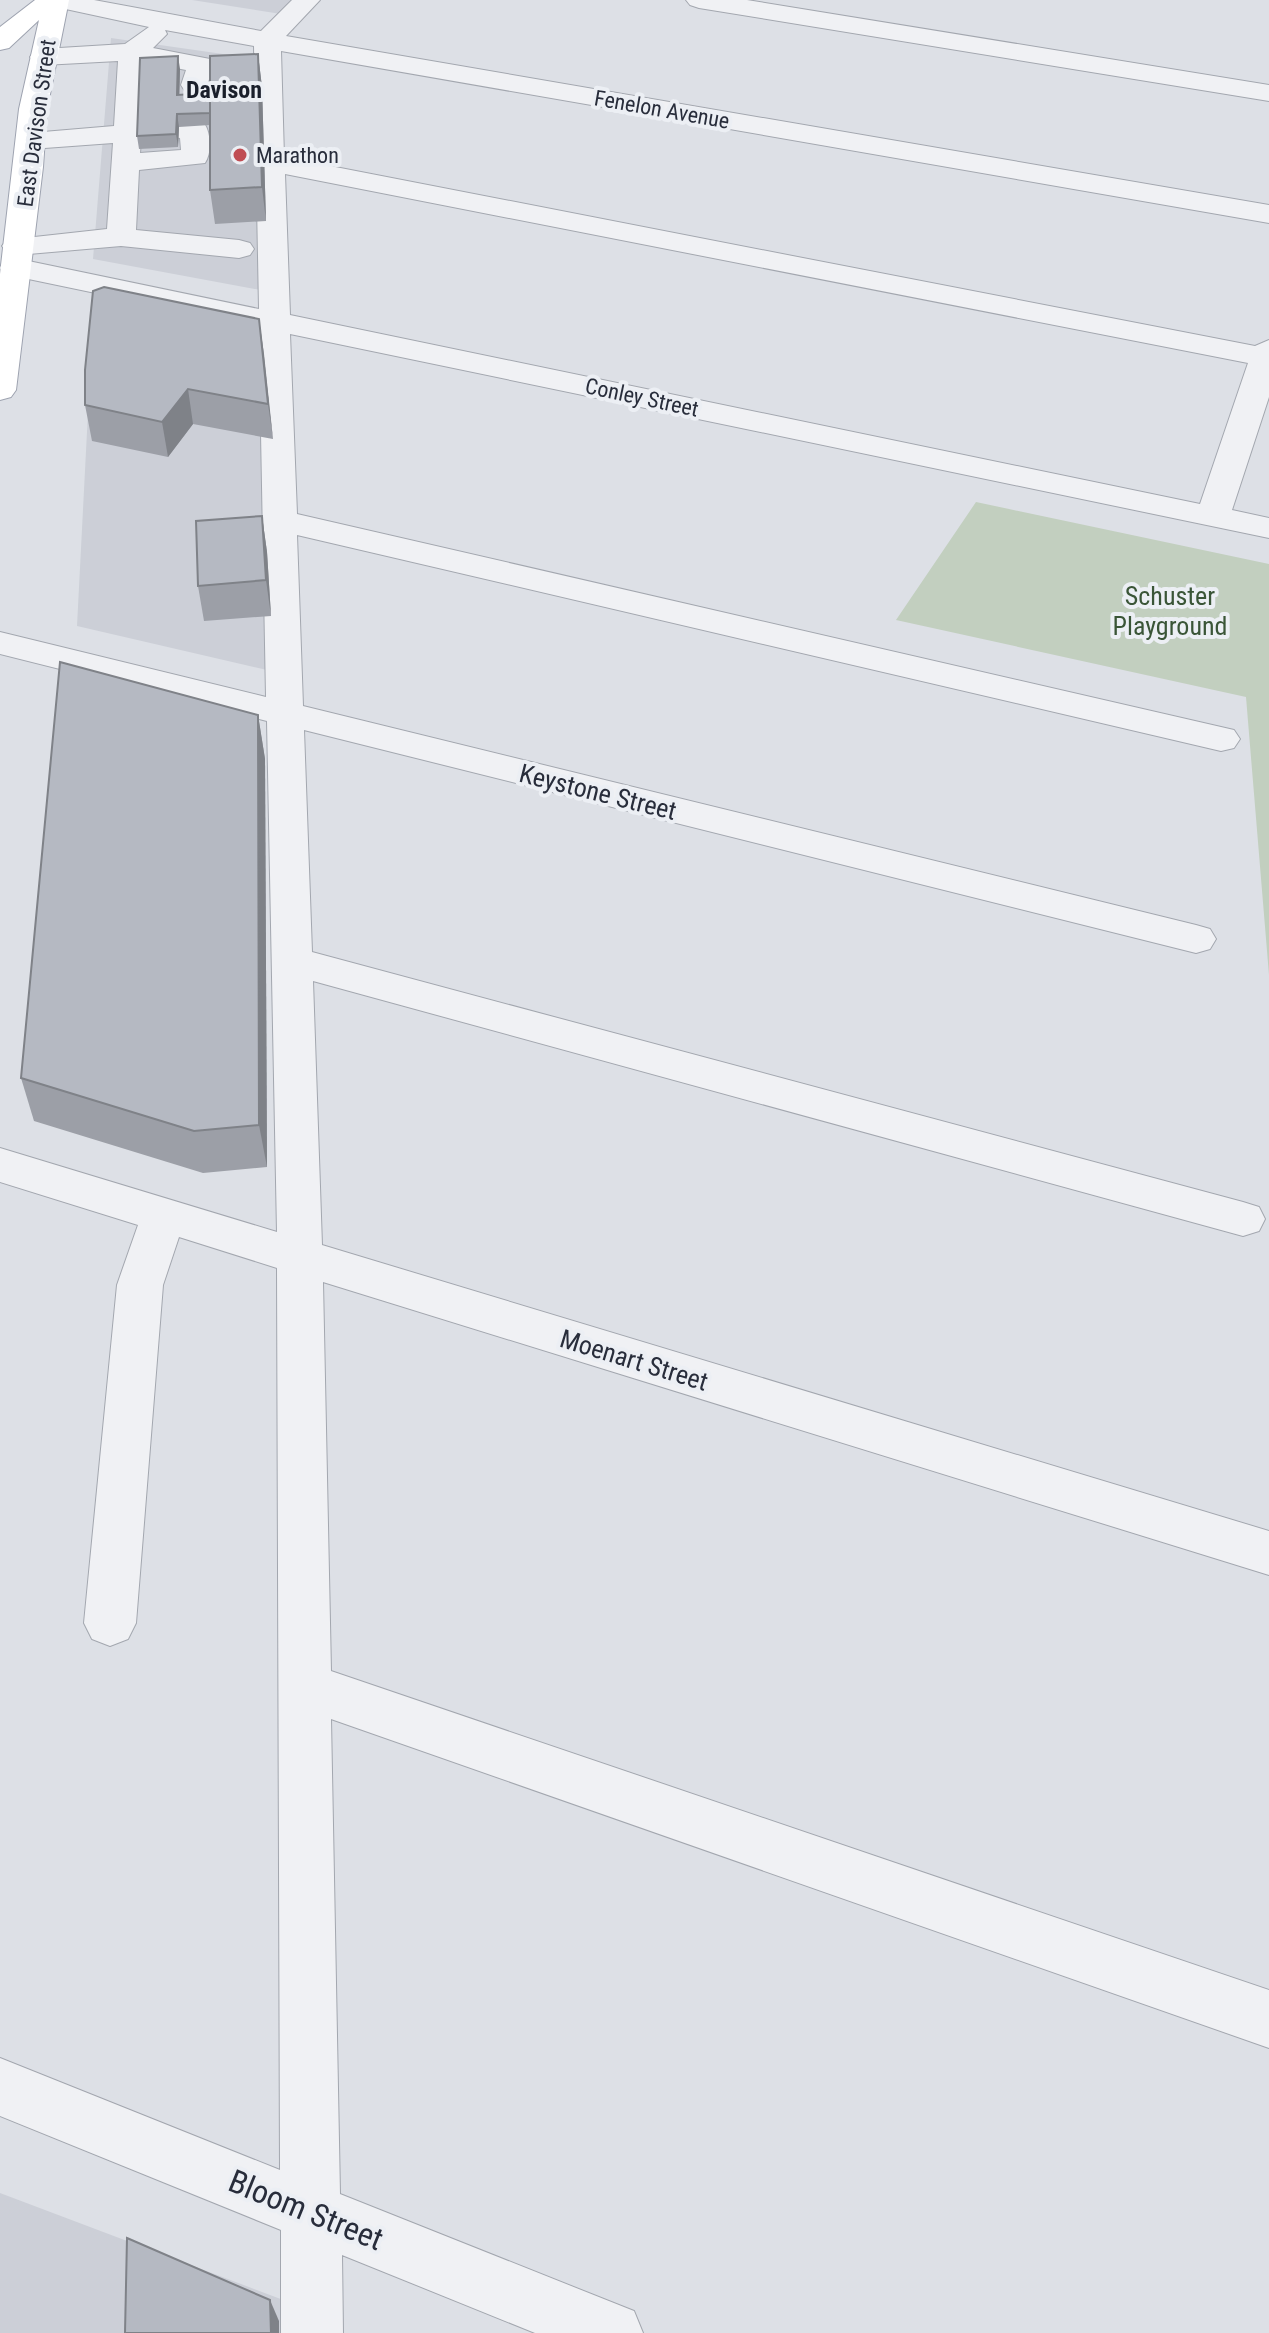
<svg xmlns="http://www.w3.org/2000/svg" width="1269" height="2333" font-family="'Roboto Condensed',sans-serif">
  <rect width="100%" height="100%" fill="#dde0e6"/>
  <g fill="#cccfd7">
    <polygon points="192,0 295,0 281,14"/>
    <polygon points="111,38 257,59 266,291 93,259"/>
    <polygon points="93,315 261,347 267,670 77,626"/>
    <polygon points="0,2193 286,2301 287,2333 0,2333"/>
  </g>
  <polygon fill="#c2cfbf" points="976,502 1269,564 1269,975 1246,697 896,620"/>
  <g fill="none" stroke-linecap="round" stroke-linejoin="round">
    <defs>
      <g id="minor">
        <path d="M 43,0 L 94,0 L 261,31 L 292,0 L 320,0 L 286,36 L 1269,205 L 1269,223 L 281,51 L 284,157 L 1255,346 L 1269,340 L 1269,397 L 1232,510 L 1269,518 L 1269,538 L 290,334 L 297,514 L 1221,727 L 1234,730 L 1240,739 L 1234,748 L 1221,751 L 297,535 L 303,706 L 1196,925 L 1210,929 L 1216,939 L 1210,949 L 1196,953 L 304,730 L 312,952 L 1243,1202 L 1259,1207 L 1265,1219 L 1259,1231 L 1243,1236 L 313,981 L 322,1245 L 1269,1531 L 1269,1575 L 323,1282 L 331,1671 L 1269,1990 L 1269,2048 L 331,1719 L 340,2194 L 634,2311 L 643,2333 L 535,2333 L 342,2255 L 343,2333 L 281,2333 L 281,2230 L 0,2116 L 0,2058 L 280,2170 L 277,1268 L 179,1237 L 163,1285 L 136,1623 L 128,1639 L 110,1646 L 92,1639 L 84,1623 L 117,1285 L 138,1225 L 0,1182 L 0,1148 L 277,1232 L 267,721 L 0,654 L 0,632 L 266,697 L 259,327 L 14,276 L 3,273 L 0,268 L 3,261 L 14,258 L 259,309 L 254,46 L 165,30 L 167,34 L 153,48 L 210,59 L 214,65 L 205,91 L 185,91 L 181,85 L 186,70 L 145,62 L 142,125 L 149,127 L 153,133 L 149,139 L 141,141 L 140,153 L 181,150 L 180,138 L 169,136 L 165,130 L 169,124 L 194,121 L 204,123 C 211,133 212,153 205,163 L 139,170 L 136,230 L 239,240 L 250,243 L 254,249 L 250,255 L 239,258 L 121,246 L 17,255 L 7,252 L 2,246 L 7,240 L 107,229 L 113,143 L 31,149 L 21,147 L 17,141 L 21,135 L 31,133 L 114,126 L 118,61 L 43,65 L 34,63 L 30,57 L 34,51 L 43,49 L 125,44 L 149,27 L 47,5 ZM 285,174 L 1248,363 L 1200,504 L 290,315 Z"/>
        <polygon points="686,0 747,0 1269,85 1269,101 699,8 690,5"/>
      </g>
      <polygon id="major" points="35,0 69,0 47,109 43,167 16,390 11,397 0,400 0,274 19,109 39,20 9,48 0,50 0,27"/>
    </defs>
    <use href="#minor" stroke="#a3a7af" stroke-width="2"/>
    <use href="#major" stroke="#9ea3b0" stroke-width="2"/>
    <use href="#minor" fill="#f0f1f4" fill-rule="evenodd"/>
    <use href="#major" fill="#fff" fill-rule="evenodd"/>
  </g>
  <g fill="#9c9fa7">
    <polygon points="258,54 262,87 266,221 215,224 210,190 210,125 179,127 178,147 139,149 137,136 180,69 179,95 210,93"/>
    <polygon points="259,319 273,439 193,424 168,457 92,441 85,405"/>
    <polygon points="262,516 267,552 271,616 204,621 198,586"/>
    <polygon points="258,715 265,759 267,1167 203,1173 34,1121 21,1078"/>
  </g>
  <g fill="#7f8288">
    <polygon points="258,54 262,87 266,221 262,187"/>
    <polygon points="178,56 180,69 179,108 177,95"/>
    <polygon points="177,114 179,127 178,147 176,134"/>
    <polygon points="259,319 264,354 273,439 268,404"/>
    <polygon points="188,389 193,424 168,457 162,422"/>
    <polygon points="262,516 267,552 271,616 266,580"/>
    <polygon points="258,715 265,759 267,1167 259,1125"/>
    <polygon points="270,2300 279,2321 279,2333 271,2333"/>
  </g>
  <g fill="#b5b9c2" stroke="#7f8288" stroke-width="2">
    <polygon points="258,54 262,187 210,190 210,56"/>
    <polygon points="178,56 177,95 210,93 210,113 177,114 176,134 137,136 140,58"/>
    <polygon points="104,287 259,319 268,404 188,389 162,422 85,405 85,370 93,291"/>
    <polygon points="262,516 266,580 198,586 196,521"/>
    <polygon points="60,662 258,715 259,1125 194,1131 21,1078"/>
    <polygon points="127,2238 270,2300 271,2333 125,2333"/>
  </g>
  <circle fill="#c04d53" stroke="#eceff4" stroke-width="3" cx="240" cy="155" r="8"/>
  <g text-anchor="middle" stroke-width="8" stroke-linejoin="round" paint-order="stroke">
    <g font-size="22" fill="#282d3b" stroke="#eceff4">
      <text transform="translate(662 109) rotate(10)" y="8">Fenelon Avenue</text>
      <text transform="translate(36 123) rotate(-82)" y="8">East Davison Street</text>
      <text transform="translate(642 397) rotate(12)" y="8">Conley Street</text>
    </g>
    <g font-size="22" fill="#282d3b" stroke="#eceff4" text-anchor="start">
      <text x="256" y="163">Marathon</text>
    </g>
    <g font-size="24" font-weight="bold" fill="#1a1f2b" stroke="#eceff4">
      <text x="224" y="98">Davison</text>
    </g>
    <g font-size="26" fill="#3a5537" stroke="#eceff4">
      <text x="1170" y="605">Schuster<tspan x="1170" dy="30">Playground</tspan></text>
    </g>
    <g font-size="26" fill="#282d3b" stroke="#eceff4">
      <text transform="translate(598 792) rotate(14)" y="9">Keystone Street</text>
      <text transform="translate(634 1360) rotate(17)" y="9">Moenart Street</text>
    </g>
    <g font-size="32" fill="#282d3b" stroke="#eceff4">
      <text transform="translate(306 2210) rotate(22)" y="11">Bloom Street</text>
    </g>
  </g>
</svg>
